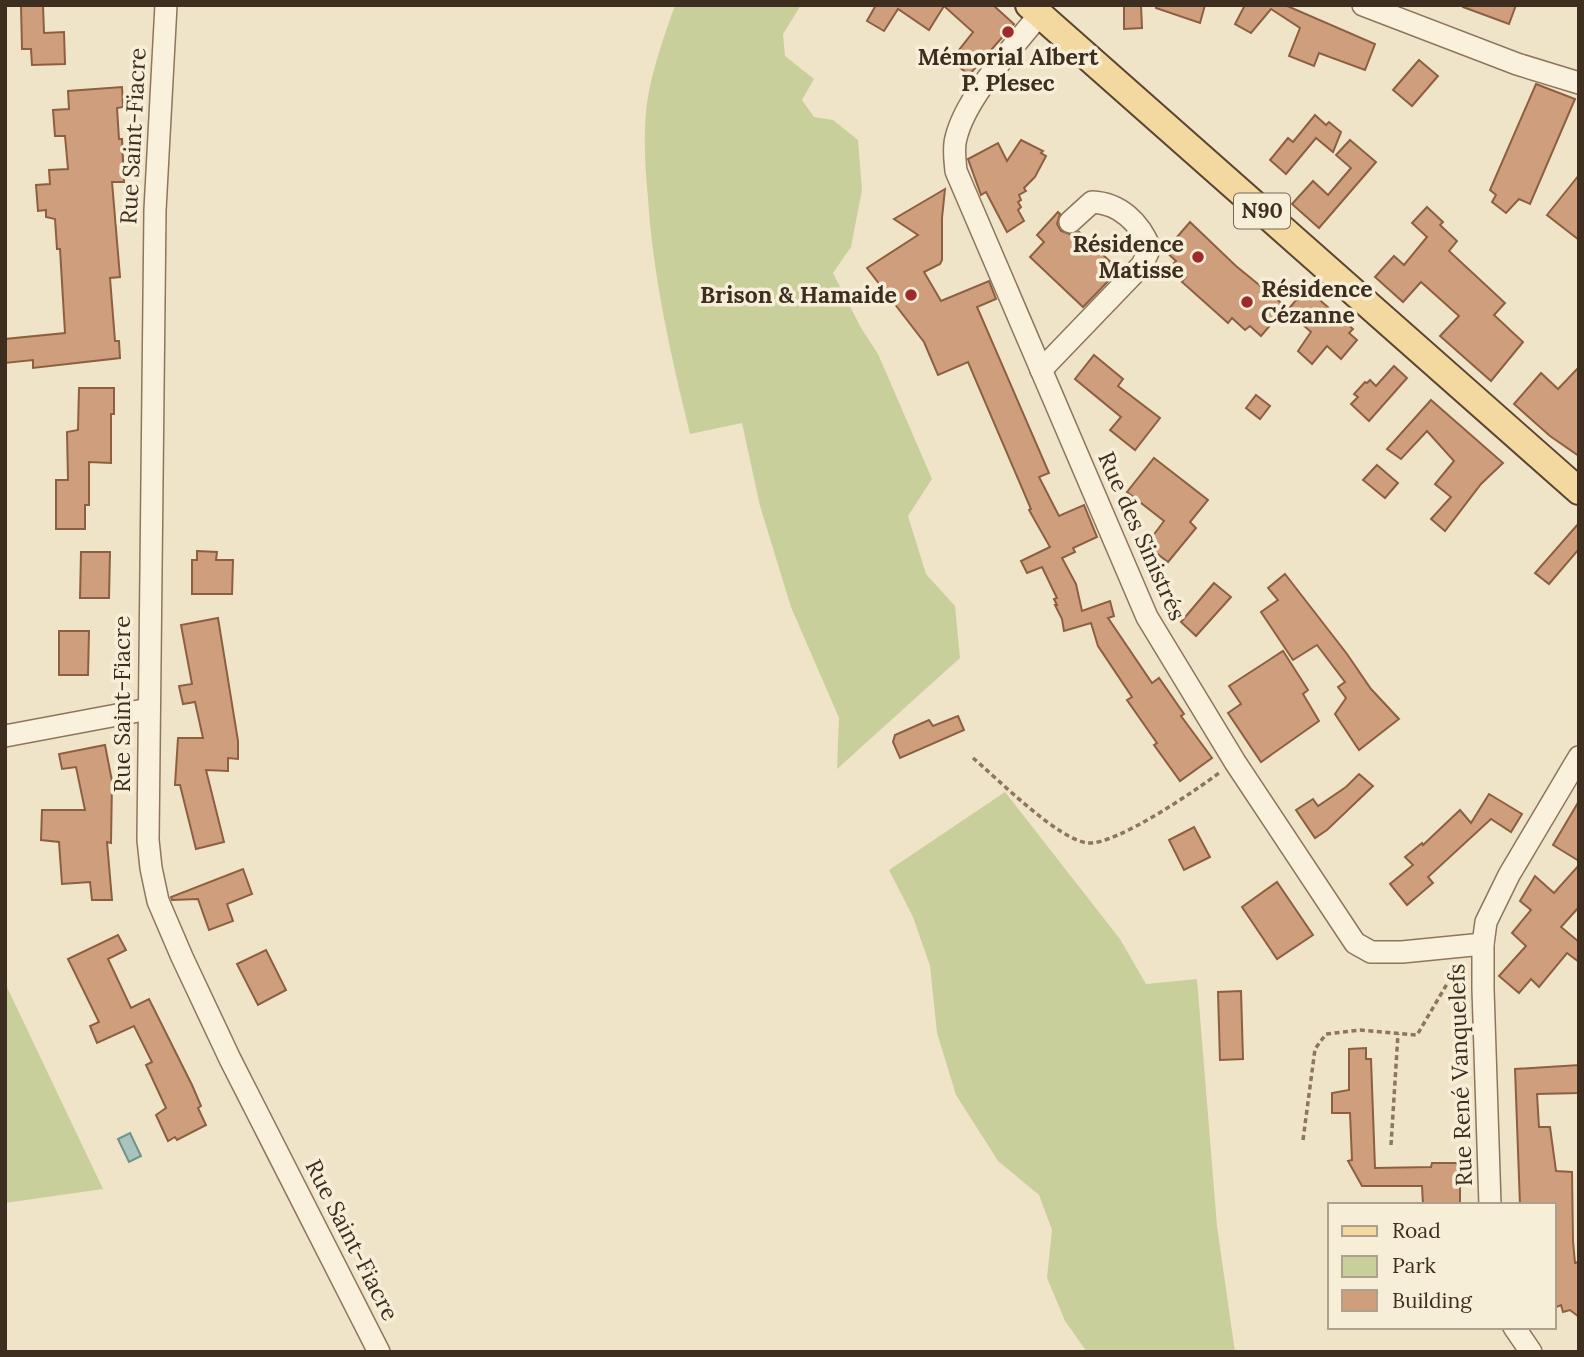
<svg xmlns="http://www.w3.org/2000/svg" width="1584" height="1357" font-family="Lora,serif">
  <rect width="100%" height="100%" fill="#f0e4c8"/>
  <g fill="#c9cf9b">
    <path d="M 675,5 L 801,5 L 783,34 L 785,56 L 814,79 L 802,100 L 814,117 L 833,120 L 858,140 L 862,190 L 851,247 L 833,273 L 861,328 L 878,354 L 932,479 L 908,516 L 926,574 L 955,606 L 960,658 L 837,769 L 839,718 L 791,607 L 760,506 L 742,423 L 690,434 C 671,356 653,278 648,198 C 645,166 643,135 647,103 C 652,69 664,37 675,5 Z"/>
    <polygon points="1005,792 1120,939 1146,984 1197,979 1217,1226 1235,1352 1087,1352 1065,1321 1047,1278 1052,1230 1039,1195 998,1161 956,1095 937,1033 930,966 913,917 889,870"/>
    <polygon points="5,983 103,1189 5,1203"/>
  </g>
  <polygon fill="#a9c4bc" stroke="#6f938a" stroke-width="2" points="130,1133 141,1156 129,1162 118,1139"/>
  <g fill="#cf9f7d" stroke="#8d5f41" stroke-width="2">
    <polygon points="21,5 43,5 44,33 64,32 65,64 32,65 31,49 22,49"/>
    <polygon points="876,5 993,5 1014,24 969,75 951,60 973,32 944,6 929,30 898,9 884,31 867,21"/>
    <polygon points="1124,5 1141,5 1142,28 1124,29"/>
    <polygon points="1156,5 1205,5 1200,23 1156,8"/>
    <polygon points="1245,5 1285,5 1375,44 1365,70 1319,53 1314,66 1289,56 1300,28 1271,9 1251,33 1235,24"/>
    <polygon points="1463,5 1516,5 1509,24 1463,7"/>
    <polygon points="1419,60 1438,76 1412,106 1393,90"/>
    <polygon points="1536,84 1575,99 1530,204 1519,199 1506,213 1492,202 1496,195 1490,190"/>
    <polygon points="122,87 123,107 117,108 119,139 122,139 124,182 112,182 120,277 110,278 115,341 119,341 120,358 33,368 33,360 5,363 5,339 65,333 60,249 57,249 55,219 46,217 46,210 38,211 36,185 50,184 49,170 68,169 65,136 55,136 53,110 69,109 68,91"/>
    <polygon points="1315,115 1326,125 1329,122 1341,132 1333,152 1316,138 1286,174 1270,160 1288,138 1293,142"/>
    <polygon points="1021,140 1043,151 1041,153 1046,156 1035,177 1024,188 1026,191 1019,195 1021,200 1018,202 1021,207 1018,210 1024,221 1007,232 986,192 981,195 968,159 998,143 1007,161"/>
    <polygon points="1350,140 1376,162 1319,228 1292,204 1313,181 1328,195 1351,168 1336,155"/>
    <polygon points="1579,175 1579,240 1547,215"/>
    <polygon points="945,189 942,218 942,260 940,264 924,272 941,301 989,281 996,299 977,307 1049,473 1039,477 1059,516 1084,505 1097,537 1073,548 1075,552 1062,558 1076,584 1082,611 1110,601 1114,616 1108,618 1152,683 1159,678 1184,714 1181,716 1212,758 1180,781 1154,745 1157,743 1127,700 1132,697 1098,646 1091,623 1064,631 1062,619 1055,605 1057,605 1054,599 1057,598 1042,567 1027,573 1021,561 1050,547 1029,510 1031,509 968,362 938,375 924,342 867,268 918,235 894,219"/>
    <polygon points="1427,207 1443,222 1440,225 1457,241 1449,251 1505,303 1494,315 1523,342 1491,381 1440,336 1459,316 1421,282 1403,302 1375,277 1394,256 1404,265 1427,237 1412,223"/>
    <polygon points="1058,212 1060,214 1057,224 1061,231 1072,235 1079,232 1119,270 1083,307 1030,257 1044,242 1037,235"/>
    <polygon points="1190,222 1236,266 1286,307 1261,336 1250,326 1245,330 1232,318 1228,323 1182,282 1186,277 1172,265 1176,261 1165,251"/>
    <polygon points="1306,288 1353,329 1349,333 1357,340 1341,359 1327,346 1312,364 1298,351 1311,332 1287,311"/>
    <polygon points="1094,355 1123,379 1118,386 1160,418 1135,450 1110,430 1121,417 1075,379"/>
    <polygon points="1394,366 1407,378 1369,421 1351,404 1358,397 1354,394 1365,382 1367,383 1370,380 1376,386"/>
    <polygon points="1579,367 1579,456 1550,436 1514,404 1541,373 1558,389"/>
    <polygon points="79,388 114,388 114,414 111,414 111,463 89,462 89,505 85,505 85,529 56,529 56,480 68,480 67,432 78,430"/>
    <polygon points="1256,395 1270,406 1260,419 1246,408"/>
    <polygon points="1431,400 1503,463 1481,484 1445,531 1431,519 1451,497 1435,484 1454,461 1427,431 1401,459 1387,449"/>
    <polygon points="1154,458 1208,500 1190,522 1196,528 1168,562 1146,545 1164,521 1127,492"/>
    <polygon points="1377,465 1398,483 1385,498 1363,480"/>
    <polygon points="1579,523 1579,549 1549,584 1535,573"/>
    <polygon points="197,551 217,552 216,560 233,560 232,594 192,594 192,560 197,560"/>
    <polygon points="81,552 110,552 109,598 80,598"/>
    <polygon points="1285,574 1347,654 1371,689 1399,719 1359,750 1335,714 1346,698 1338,687 1345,682 1317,645 1293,660 1261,612 1278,600 1268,588"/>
    <polygon points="1214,583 1231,597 1196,636 1181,622"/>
    <polygon points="218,618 238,741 238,759 228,758 228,771 206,770 224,842 196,849 180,785 175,785 178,738 203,738 195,702 183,704 179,686 192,684 181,625"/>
    <polygon points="59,631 89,631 88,675 59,675"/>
    <polygon points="1283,651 1308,690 1303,694 1319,721 1261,762 1228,713 1241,704 1229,686"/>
    <polygon points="958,716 964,730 900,758 893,742 895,735 929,720 933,726"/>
    <polygon points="105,745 112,781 111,843 107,842 112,900 92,900 90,882 62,884 59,842 41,840 42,810 85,810 76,767 62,769 59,754"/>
    <polygon points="1359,774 1373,786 1327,830 1315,838 1296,810 1313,799 1318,806 1346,787"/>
    <polygon points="1489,794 1522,814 1511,832 1491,819 1428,877 1433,883 1407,905 1390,884 1413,865 1405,857 1422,843 1423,845 1460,810 1471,823"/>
    <polygon points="1579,801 1579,861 1553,845"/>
    <polygon points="1194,827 1210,857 1184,870 1169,840"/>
    <polygon points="1579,865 1579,907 1561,927 1579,942 1579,962 1567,953 1539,987 1531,979 1519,993 1499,976 1526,946 1512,933 1531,910 1520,901 1535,876 1554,893"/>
    <polygon points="243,869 252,894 227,904 233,921 209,930 198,899 172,900 171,897"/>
    <polygon points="1277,882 1313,935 1277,959 1242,907"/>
    <polygon points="118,935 126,950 108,959 131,1008 149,999 192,1085 201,1106 198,1108 206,1125 177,1140 175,1137 168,1141 156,1115 166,1108 146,1065 152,1062 134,1026 97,1043 90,1026 99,1022 68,959"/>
    <polygon points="266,950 286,990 258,1005 237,964"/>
    <polygon points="1241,991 1243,1059 1220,1060 1218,992"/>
    <polygon points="1366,1048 1366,1059 1371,1059 1375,1168 1431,1167 1432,1163 1460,1163 1460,1205 1423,1205 1422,1186 1362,1186 1348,1161 1352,1160 1350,1113 1332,1113 1332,1093 1349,1090 1349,1049"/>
    <polygon points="1579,1065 1579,1093 1537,1094 1539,1127 1550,1127 1556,1171 1572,1172 1573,1241 1575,1263 1578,1262 1579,1317 1570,1310 1563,1312 1561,1305 1554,1308 1554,1205 1520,1205 1515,1069"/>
  </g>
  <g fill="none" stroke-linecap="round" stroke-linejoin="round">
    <defs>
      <g id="minor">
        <polyline points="166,5 155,210 148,840 151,868 158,901 182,957 230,1059 379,1352"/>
        <polyline points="1363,5 1517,64 1579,83"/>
        <path d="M 1040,14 C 1013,48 966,96 956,138 C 953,148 955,160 956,171 L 1147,617 L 1235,762 L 1355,943 L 1371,952 L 1402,952 L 1483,944"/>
        <path d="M 1041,370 L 1142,265 L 1150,248 C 1140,223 1120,203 1092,202 L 1070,222"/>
        <polyline points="5,736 149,709"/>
        <polyline points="1490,1205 1483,989 1483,944 1486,922 1509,875 1579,757"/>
        <polyline points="1514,1327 1531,1352"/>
      </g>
      <polyline id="major" points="1029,5 1579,491"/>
    </defs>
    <use href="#minor" stroke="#8d765c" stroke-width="24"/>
    <use href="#major" stroke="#5b4430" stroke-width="30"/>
    <g stroke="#8d765c" stroke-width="3.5" stroke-dasharray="5 3.5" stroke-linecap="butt">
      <path d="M 973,758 C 998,779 1058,840 1088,843 C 1116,845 1195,791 1219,773"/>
      <polyline points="1303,1140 1315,1049 1326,1034 1360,1030 1417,1035 1454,972 1455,966"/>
      <polyline points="1391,1145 1398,1034"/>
    </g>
    <use href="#minor" stroke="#faf1dc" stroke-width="21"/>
    <use href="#major" stroke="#f3d9a0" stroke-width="26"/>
  </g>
  <g fill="#9e2a2b" stroke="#f7eed8" stroke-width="2.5">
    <circle cx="1008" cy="32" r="7"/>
    <circle cx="1198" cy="257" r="7"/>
    <circle cx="911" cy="295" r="7"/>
    <circle cx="1247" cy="302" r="7"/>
  </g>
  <g text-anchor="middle" stroke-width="7" stroke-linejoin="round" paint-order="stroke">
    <rect fill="#f7eed8" stroke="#756857" stroke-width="2" x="1234" y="193.5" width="56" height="35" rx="5"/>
    <g font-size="21" font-weight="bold" fill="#3d2e20">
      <text x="1262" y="218">N90</text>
    </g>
    <g font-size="23" font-weight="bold" fill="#3d2e20" stroke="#f7eed8" text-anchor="end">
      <text x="1008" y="65" text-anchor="middle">Mémorial Albert<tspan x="1008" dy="26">P. Plesec</tspan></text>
      <text x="1184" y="252">Résidence<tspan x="1184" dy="26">Matisse</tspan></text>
      <text x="1261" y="297" text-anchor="start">Résidence<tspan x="1261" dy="26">Cézanne</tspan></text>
      <text x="897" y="303">Brison &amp; Hamaide</text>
    </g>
    <g font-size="23" fill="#3d2e20" stroke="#f7eed8">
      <text transform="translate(133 136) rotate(-87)" y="8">Rue Saint-Fiacre</text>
      <text transform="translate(1142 536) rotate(66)" y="8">Rue des Sinistrés</text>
      <text transform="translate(122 704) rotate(-90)" y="8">Rue Saint-Fiacre</text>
      <text transform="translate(1460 1075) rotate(-92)" y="8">Rue René Vanquelefs</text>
      <text transform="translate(352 1240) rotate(63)" y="8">Rue Saint-Fiacre</text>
    </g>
  </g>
  <rect width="1584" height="1357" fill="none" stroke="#3d2e20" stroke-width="14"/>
  <rect x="1328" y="1203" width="228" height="126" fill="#f7eed8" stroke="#ada18e" stroke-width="2"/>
  <rect x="1342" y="1226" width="35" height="10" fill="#f3d9a0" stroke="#ada18e" stroke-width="2"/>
  <text x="1392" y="1238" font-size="21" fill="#3d2e20">Road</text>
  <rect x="1342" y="1256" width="35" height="21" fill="#c9cf9b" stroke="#ada18e" stroke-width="2"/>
  <text x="1392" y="1273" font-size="21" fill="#3d2e20">Park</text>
  <rect x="1342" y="1290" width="35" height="21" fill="#cf9f7d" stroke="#ada18e" stroke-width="2"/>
  <text x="1392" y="1308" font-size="21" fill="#3d2e20">Building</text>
</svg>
